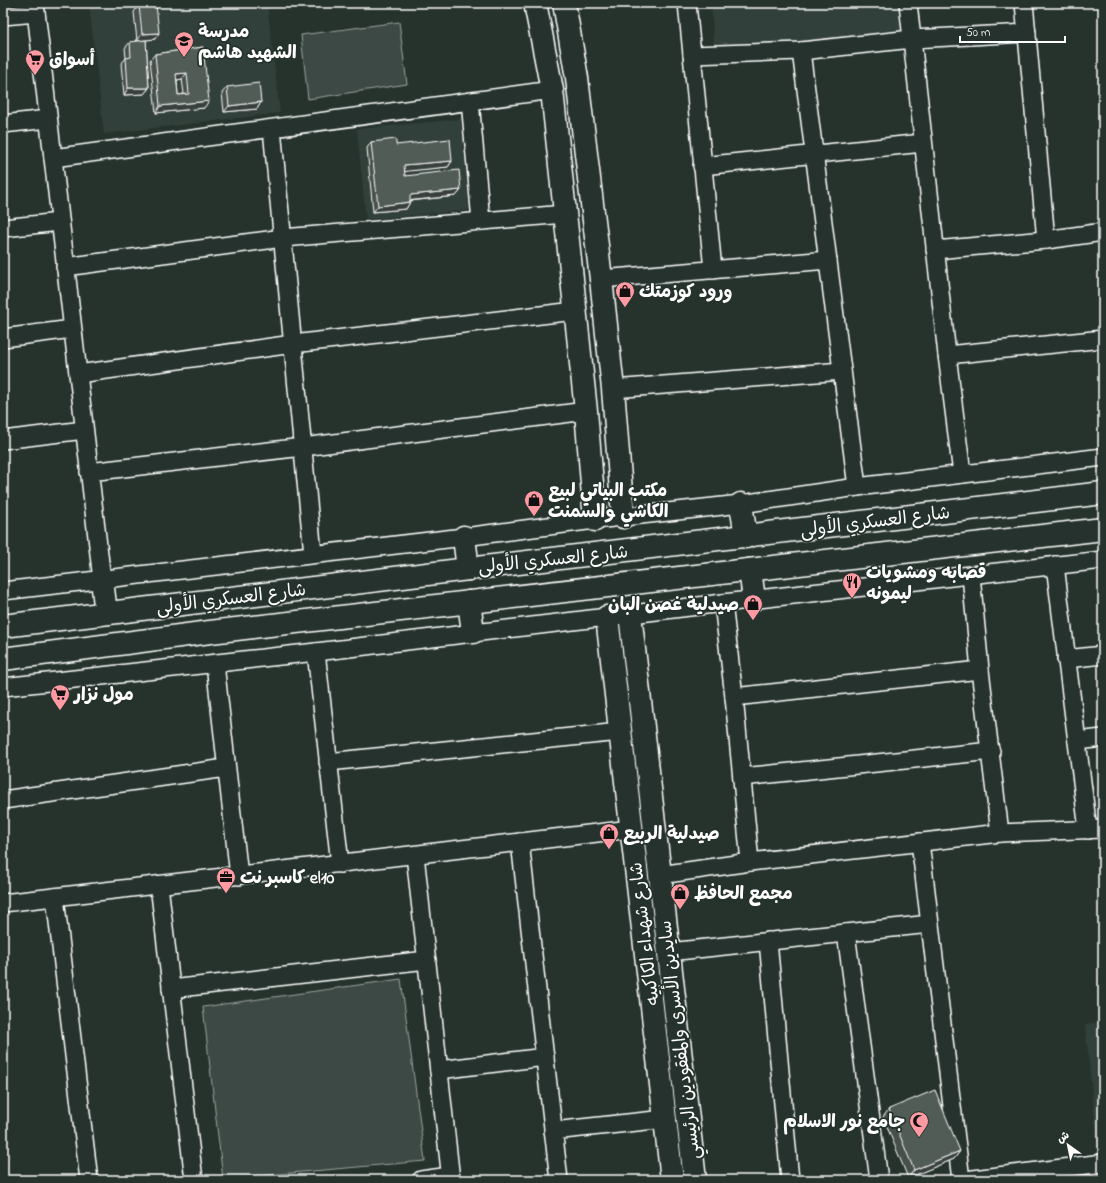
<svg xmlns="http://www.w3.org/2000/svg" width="1106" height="1183" font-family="'Indie Flower','Playpen Sans Arabic',sans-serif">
  <rect width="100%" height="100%" fill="#26332d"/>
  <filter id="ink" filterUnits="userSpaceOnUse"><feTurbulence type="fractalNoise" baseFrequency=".025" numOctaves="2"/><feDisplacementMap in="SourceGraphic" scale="8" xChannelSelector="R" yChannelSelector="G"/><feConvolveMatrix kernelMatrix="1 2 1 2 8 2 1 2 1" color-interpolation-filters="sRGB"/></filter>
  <g filter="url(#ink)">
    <g fill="#333f3a">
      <polygon points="89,3 267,3 280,113 104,134"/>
      <polygon points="711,3 902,3 904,33 714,48"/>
      <polygon points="461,119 469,210 366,220 357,129"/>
      <polygon points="1103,1022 1103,1151 1098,1151 1085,1024"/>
    </g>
    <g fill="#3e4944" stroke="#9ea4a2">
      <polygon points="399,22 407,84 308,99 301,35"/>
      <polygon points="401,979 425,1161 223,1179 203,1007"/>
    </g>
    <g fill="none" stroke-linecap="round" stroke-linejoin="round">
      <defs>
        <g id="minor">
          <polyline points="35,3 102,580"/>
          <polyline points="687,3 713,270"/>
          <polyline points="908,3 947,355 962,474"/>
          <polyline points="1024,3 1046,240"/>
          <polyline points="3,16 36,13"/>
          <polyline points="801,51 857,487"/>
          <polyline points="692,55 801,51 912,39 1027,33"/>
          <polyline points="470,101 481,221"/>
          <polyline points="3,124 48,119"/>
          <polyline points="272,129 313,554"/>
          <polyline points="53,158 552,90"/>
          <polyline points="702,166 923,143"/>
          <polyline points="3,228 60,222"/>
          <polyline points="935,250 1046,240 1103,232"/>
          <polyline points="65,267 283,238 565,214"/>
          <polyline points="601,279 828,260"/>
          <polyline points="3,338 72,329"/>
          <polyline points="947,355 1103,339"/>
          <polyline points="78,374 293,344 575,311"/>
          <polyline points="613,389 842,371"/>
          <polyline points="3,440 84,430"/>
          <polyline points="89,472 303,447 586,411"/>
          <polyline points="1055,565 1088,830"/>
          <polyline points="971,575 980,670 1000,833"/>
          <polyline points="3,591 464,537 595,520 741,504 857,487 1103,457"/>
          <polyline points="723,603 734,697 750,862"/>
          <polyline points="316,652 340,864"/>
          <polyline points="1066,659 1103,655"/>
          <polyline points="215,664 239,876"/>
          <polyline points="3,687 316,652 723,603 1103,560"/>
          <polyline points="734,697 980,670"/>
          <polyline points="1077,741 1103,738"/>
          <polyline points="328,762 620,732"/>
          <polyline points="742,777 991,751"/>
          <polyline points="3,800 226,768"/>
          <polyline points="520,842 559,1180"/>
          <polyline points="920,842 961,1180"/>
          <polyline points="415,855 451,1180"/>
          <polyline points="660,875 750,862 1000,833 1103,829"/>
          <polyline points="159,885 194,1180"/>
          <polyline points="55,897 89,1180"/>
          <polyline points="3,903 631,829"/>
          <polyline points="846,933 879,1180"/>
          <polyline points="768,941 790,1180"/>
          <polyline points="669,952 930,924"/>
          <polyline points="171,989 427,960"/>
          <polyline points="439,1070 545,1057"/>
          <polyline points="553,1131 665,1119"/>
          <polyline points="421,1180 450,1176"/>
          <polyline points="965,1180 1103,1163"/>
        </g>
        <g id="major">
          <polyline points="535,3 552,90 586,411 595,520"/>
          <polyline points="564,3 577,78 601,279 613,389 623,517"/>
          <polyline points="741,504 746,537"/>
          <polyline points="464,537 468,569"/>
          <polyline points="750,570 754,599"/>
          <polyline points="102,580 106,613"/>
          <polyline points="469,602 473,632"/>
          <polyline points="630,614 695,1180"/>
          <polyline points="607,617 672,1180"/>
          <polyline points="3,626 468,569 1103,493"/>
          <polyline points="3,659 210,632 1103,529"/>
        </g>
      </defs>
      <use href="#minor" stroke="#fff" stroke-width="20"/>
      <use href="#major" stroke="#fff" stroke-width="25"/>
      <use href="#minor" stroke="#26332d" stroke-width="17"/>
      <use href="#major" stroke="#26332d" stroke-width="22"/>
    </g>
    <g fill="#464f4b" stroke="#fff" fill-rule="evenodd">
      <polygon points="139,5 155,39 146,40 149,88 144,94 124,95 121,64 126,58 125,48 130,42 137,41 134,12"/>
      <path d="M 203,47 L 204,108 L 156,113 L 150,60 L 155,54 ZM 182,79 L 184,94 L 178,95 L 177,80 Z"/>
      <polygon points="227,87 261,102 257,109 224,112 222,93"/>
      <polygon points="371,142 396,145 452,161 448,167 404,171 405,176 461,190 456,196 410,201 410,202 406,209 373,212 367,148"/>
      <polygon points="889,1109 960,1151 954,1159 908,1178 883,1117"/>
    </g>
    <g fill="#39403d" stroke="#fff">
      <polygon points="159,33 155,39 137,41 142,34"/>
      <polygon points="187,73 182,79 171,81 176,74"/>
      <polygon points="128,88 149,88 144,94 124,95"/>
      <polygon points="209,101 204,108 156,113 160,106"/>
      <polygon points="261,102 257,109 224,112 229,106"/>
      <polygon points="452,161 448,167 399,172 404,165"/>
      <polygon points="461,190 456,196 405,201 410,195"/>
      <polygon points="410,202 406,209 373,212 378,206"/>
      <polygon points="960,1151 954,1159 908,1178 914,1170"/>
    </g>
    <g fill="#515c57" stroke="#fff" fill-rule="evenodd">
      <polygon points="156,4 159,33 142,34 139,5"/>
      <polygon points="146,40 149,88 128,88 126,58 131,57 130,42"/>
      <path d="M 203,47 L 209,101 L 160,106 L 155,54 ZM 187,73 L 189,94 L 178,95 L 176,74 Z"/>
      <polygon points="259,83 261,102 229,106 227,87"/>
      <polygon points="396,139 396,145 450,139 452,161 404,165 405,176 459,170 461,190 410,195 410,202 378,206 371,142"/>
      <polygon points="935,1090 960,1151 914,1170 889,1109"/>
    </g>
  </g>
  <defs>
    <symbol id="school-pin" viewBox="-11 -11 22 30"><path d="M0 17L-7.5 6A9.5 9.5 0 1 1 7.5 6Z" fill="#ff9aa2" stroke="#26332d"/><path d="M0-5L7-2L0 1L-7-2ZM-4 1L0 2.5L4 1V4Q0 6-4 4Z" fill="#111"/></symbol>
    <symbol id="supermarket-pin" viewBox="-11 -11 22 30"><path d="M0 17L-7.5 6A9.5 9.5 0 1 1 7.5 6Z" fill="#ff9aa2" stroke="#26332d"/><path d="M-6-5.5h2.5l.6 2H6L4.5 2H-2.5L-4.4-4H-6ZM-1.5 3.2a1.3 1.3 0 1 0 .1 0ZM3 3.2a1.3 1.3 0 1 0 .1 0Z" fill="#111"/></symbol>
    <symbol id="shop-pin" viewBox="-11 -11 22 30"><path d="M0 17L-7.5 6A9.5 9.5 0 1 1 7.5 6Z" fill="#ff9aa2" stroke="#26332d"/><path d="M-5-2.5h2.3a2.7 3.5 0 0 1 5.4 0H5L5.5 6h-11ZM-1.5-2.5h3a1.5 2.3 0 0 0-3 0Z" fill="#111"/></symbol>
    <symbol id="restaurant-pin" viewBox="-11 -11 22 30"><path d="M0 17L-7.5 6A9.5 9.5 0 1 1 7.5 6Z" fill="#ff9aa2" stroke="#26332d"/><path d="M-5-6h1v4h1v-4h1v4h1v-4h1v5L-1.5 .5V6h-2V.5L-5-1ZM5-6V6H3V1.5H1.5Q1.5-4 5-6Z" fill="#111"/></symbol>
    <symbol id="office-pin" viewBox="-11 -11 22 30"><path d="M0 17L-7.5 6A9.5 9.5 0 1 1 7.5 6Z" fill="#ff9aa2" stroke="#26332d"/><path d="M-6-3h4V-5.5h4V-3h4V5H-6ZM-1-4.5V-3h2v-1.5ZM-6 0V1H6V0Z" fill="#111"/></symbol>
    <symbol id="mosque-pin" viewBox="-11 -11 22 30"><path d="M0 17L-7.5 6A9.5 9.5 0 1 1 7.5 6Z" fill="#ff9aa2" stroke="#26332d"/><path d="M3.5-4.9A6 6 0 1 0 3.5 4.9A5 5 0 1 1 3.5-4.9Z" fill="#111"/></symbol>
  </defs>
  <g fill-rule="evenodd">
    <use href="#school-pin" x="173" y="30" width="22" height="30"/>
    <use href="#supermarket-pin" x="24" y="48" width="22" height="30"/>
    <use href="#shop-pin" x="614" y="280" width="22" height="30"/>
    <use href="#shop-pin" x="523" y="489" width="22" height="30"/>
    <use href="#restaurant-pin" x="841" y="571" width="22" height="30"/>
    <use href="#shop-pin" x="742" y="593" width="22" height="30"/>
    <use href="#supermarket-pin" x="49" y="683" width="22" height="30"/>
    <use href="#shop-pin" x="598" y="822" width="22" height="30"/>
    <use href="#office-pin" x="215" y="866" width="22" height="30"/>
    <use href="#shop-pin" x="669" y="882" width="22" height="30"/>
    <use href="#mosque-pin" x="908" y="1110" width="22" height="30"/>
  </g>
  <g text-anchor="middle" stroke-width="3.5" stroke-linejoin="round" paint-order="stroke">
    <g font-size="18" font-weight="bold" fill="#fff" stroke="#26332d" text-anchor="start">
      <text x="198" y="37">مدرسة<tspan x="198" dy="21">الشهيد هاشم</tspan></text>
      <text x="49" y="65">أسواق</text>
      <text x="639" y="297">ورود كوزمتك</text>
      <text x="548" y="496">مكتب البياتي لبيع<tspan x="548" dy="21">الكاشي والسمنت</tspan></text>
      <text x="866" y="578">قصابه ومشويات<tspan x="866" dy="21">ليمونه</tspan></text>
      <text x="739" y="610" text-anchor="end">صيدلية غصن البان</text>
      <text x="74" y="700">مول نزار</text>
      <text x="623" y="839">صيدلية الربيع</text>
      <text x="240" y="883">كاسبر نت el10</text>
      <text x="694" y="899">مجمع الحافظ</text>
      <text x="905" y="1127" text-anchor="end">جامع نور الاسلام</text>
    </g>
    <g font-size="18" fill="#fff" stroke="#26332d">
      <text transform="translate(875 521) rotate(-7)" y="6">شارع العسكري الأولى</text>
      <text transform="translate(553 559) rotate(-6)" y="6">شارع العسكري الأولى</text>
      <text transform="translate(231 598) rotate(-7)" y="6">شارع العسكري الأولى</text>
      <text transform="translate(644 934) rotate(-97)" y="6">شارع شهداء الكاكييه</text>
      <text transform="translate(679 1040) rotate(-97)" y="6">سايدين الأسرى والمفقودين الرئيسي</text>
    </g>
  </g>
  <rect width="1106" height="1183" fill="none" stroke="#26332d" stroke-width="16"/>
  <rect x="8" y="8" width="1090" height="1167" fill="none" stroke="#fff" stroke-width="1.5" filter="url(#ink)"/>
  <g transform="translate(1068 1145) rotate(327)" stroke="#26332d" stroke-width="3" paint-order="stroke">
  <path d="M0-3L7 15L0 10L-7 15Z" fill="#ffffff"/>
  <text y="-6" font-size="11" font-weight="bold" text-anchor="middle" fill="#ffffff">ش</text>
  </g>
  <path d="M960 36v6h105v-6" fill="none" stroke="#ffffff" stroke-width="2"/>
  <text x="966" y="36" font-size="12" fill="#ffffff" stroke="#26332d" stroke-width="3" paint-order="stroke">50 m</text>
</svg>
